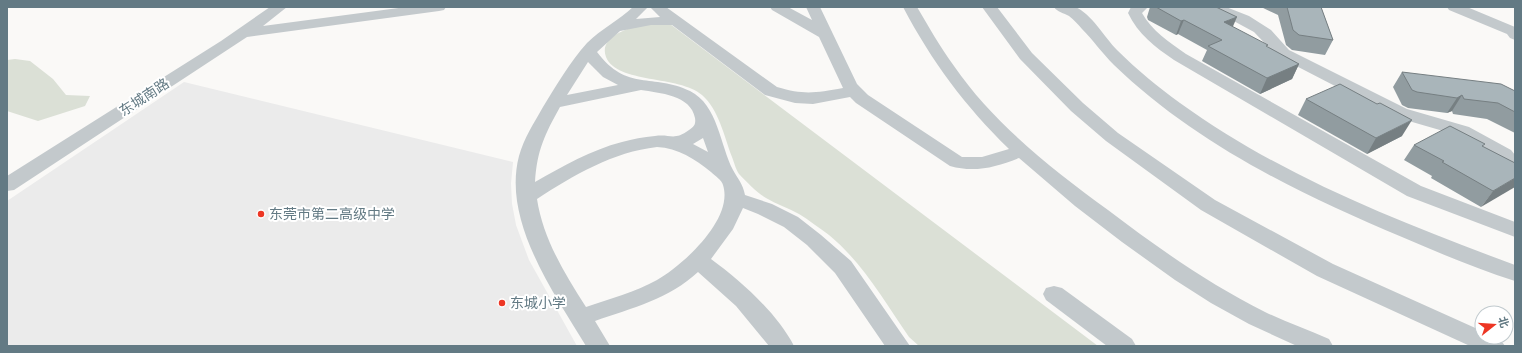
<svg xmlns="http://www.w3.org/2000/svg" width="1522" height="353" font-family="'Alegreya Sans','Noto Sans SC',sans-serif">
  <rect width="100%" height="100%" fill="#faf9f7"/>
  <polygon fill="#ebebeb" points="184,82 513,162 511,183 512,204 516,225 529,260 577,346 7,346 7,201"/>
  <g fill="#dbe0d6">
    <path d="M 645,24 L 670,24 L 1098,346 L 919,346 L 909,337 C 885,302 862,262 829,235 C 819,228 809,220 799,214 C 788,208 776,204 766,198 C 757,193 747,182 739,174 C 736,170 734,162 732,157 C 724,136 719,110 702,95 C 679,75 617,84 606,57 C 598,36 631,27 645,24 Z"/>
    <polygon points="15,59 30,61 53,79 66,95 90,96 85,106 38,121 7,111 7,60"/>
  </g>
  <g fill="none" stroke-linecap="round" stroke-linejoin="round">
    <g fill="#c3c9cc" fill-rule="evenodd">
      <polygon points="270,7 287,7 263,26 406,7 446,7 444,10 439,11 247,37 14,190 7,191 7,176 221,41"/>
      <path d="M 633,7 L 648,7 L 636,19 L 660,17 L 650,7 L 666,7 L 777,87 C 804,95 815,93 843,88 L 819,37 L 772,10 L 770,7 L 788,7 L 812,20 L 806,7 L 820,7 L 857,84 L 868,95 L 962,157 L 982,157 L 1009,149 C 965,106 932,62 903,7 L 917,7 C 929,27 940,47 954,66 C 994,124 1052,169 1108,210 C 1158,248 1209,284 1265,312 C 1286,322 1308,330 1329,339 L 1333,346 L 1297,346 L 1249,324 L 1211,303 L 1175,280 L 1122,242 L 1075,206 L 1019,158 C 996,167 975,173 950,166 L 856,103 L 850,97 L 813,104 L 795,103 L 765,95 L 672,25 L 651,25 L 620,31 L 597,52 C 627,92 653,73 690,91 C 718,105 720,145 733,170 C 738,179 743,184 745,195 L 772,204 L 798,217 L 821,235 L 851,261 L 910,346 L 885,346 L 835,273 L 807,245 L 784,227 L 758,214 L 743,208 L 733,229 L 711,259 C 741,281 777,313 794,346 L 769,346 L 736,306 L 698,272 C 669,299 632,308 595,321 L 610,346 L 586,346 C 554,293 502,221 519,156 C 524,138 534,123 543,107 C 556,86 570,62 587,43 C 601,29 619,20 633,7 ZM 588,62 L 603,77 L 618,85 L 567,95 ZM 641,90 C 659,93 691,95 695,118 C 696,124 694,127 689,130 C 674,141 671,134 655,136 C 643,137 633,139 622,142 C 591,150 563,166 535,182 C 537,150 545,134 560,107 ZM 703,138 L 708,152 L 693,144 ZM 657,147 C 678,148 695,159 711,172 C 715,176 722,180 723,185 C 734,219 683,265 657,280 C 635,292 610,299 586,307 C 564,273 543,238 537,199 C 574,175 613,152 657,147 Z"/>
      <path d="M 982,7 L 997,7 L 1032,53 L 1083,103 L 1118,133 L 1215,200 L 1333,264 L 1482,331 L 1482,337 C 1493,337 1499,336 1505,346 L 1470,346 L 1317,276 L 1201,210 L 1106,141 L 1071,111 L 1020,59 Z"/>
      <path d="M 1054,7 C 1060,7 1069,5 1075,7 C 1091,13 1105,38 1117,50 C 1137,70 1158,87 1180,103 C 1281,176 1399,222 1515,265 L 1515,281 C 1477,269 1439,253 1402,237 C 1299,194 1195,143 1114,65 C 1102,53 1093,40 1082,29 C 1078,24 1074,20 1069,16 C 1064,13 1057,12 1054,7 Z"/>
      <path d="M 1131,7 L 1148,7 L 1142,13 C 1152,31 1169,42 1186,54 L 1421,186 L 1515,222 L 1515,237 L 1407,196 L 1174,60 C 1155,47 1138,34 1128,13 Z"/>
      <polygon points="1204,7 1226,7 1249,16 1271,30 1289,50 1407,109 1469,127 1511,150 1515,155 1515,173 1508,171 1497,158 1457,135 1395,117 1277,56 1254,32 1230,19 1206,10"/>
      <polygon points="1447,7 1467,7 1515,27 1515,40 1510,38 1507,34 1449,10"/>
      <polygon points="1054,286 1062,288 1132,339 1136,346 1107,346 1046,300 1043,294 1046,288"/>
    </g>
  </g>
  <g fill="#919ca0">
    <polygon points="1150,7 1216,7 1233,27 1267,47 1299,64 1292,79 1260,94 1202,61 1207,50 1178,34 1176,35 1148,20 1147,17"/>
    <polygon points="1261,7 1321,7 1333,40 1325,55 1292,50 1286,45 1278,15"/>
    <polygon points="1402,72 1515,91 1515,133 1487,119 1453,114 1452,111 1447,113 1408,108 1402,105 1393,87"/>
    <polygon points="1306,99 1402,136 1367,154 1298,115"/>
    <polygon points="1414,145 1483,147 1515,163 1481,207 1431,178 1432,176 1404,160"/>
  </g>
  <g fill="#767f82">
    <polygon points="1237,17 1231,31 1224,22"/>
    <polygon points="1184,20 1178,34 1176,35 1181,21"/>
    <polygon points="1299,64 1292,79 1260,94 1267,78"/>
    <polygon points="1462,95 1452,111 1447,113 1457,98"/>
    <polygon points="1412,120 1402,136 1367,154 1376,138"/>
    <polygon points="1515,178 1515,187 1481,207 1493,191"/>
  </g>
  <g fill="#a9b5ba" stroke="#767f82">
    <polygon points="1156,7 1216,7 1237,17 1224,22 1268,45 1266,46 1299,64 1267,78 1208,46 1222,40 1184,20 1181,21"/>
    <polygon points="1287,7 1321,7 1333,40 1299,35 1293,30"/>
    <polygon points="1402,72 1501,84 1515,91 1515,112 1498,103 1464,99 1462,95 1457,98 1417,92 1412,90"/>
    <polygon points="1340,84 1377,104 1380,103 1412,120 1376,138 1306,99"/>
    <polygon points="1450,126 1485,144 1482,146 1515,163 1515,178 1493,191 1442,162 1444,161 1414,145"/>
  </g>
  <g fill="#ed3624" stroke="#fff" stroke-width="1.5">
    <circle cx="261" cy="214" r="4"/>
    <circle cx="502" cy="303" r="4"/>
  </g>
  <g text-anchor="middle" stroke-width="4" stroke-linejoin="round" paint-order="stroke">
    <g font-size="14" fill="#637a84" stroke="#fff">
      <text transform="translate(144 97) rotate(-33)" y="5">东城南路</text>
    </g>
    <g font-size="14" fill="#637a84" stroke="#fff" text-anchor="start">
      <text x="269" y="219">东莞市第二高级中学</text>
      <text x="510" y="308">东城小学</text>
    </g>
  </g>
  <rect width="1522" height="353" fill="none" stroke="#637a84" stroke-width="16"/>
  <g transform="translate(1494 325) rotate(73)"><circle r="19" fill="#ffffff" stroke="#c1cace"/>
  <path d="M0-3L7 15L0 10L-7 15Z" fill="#ed3624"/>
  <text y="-6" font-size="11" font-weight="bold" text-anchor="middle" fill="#637a84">北</text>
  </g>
</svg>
